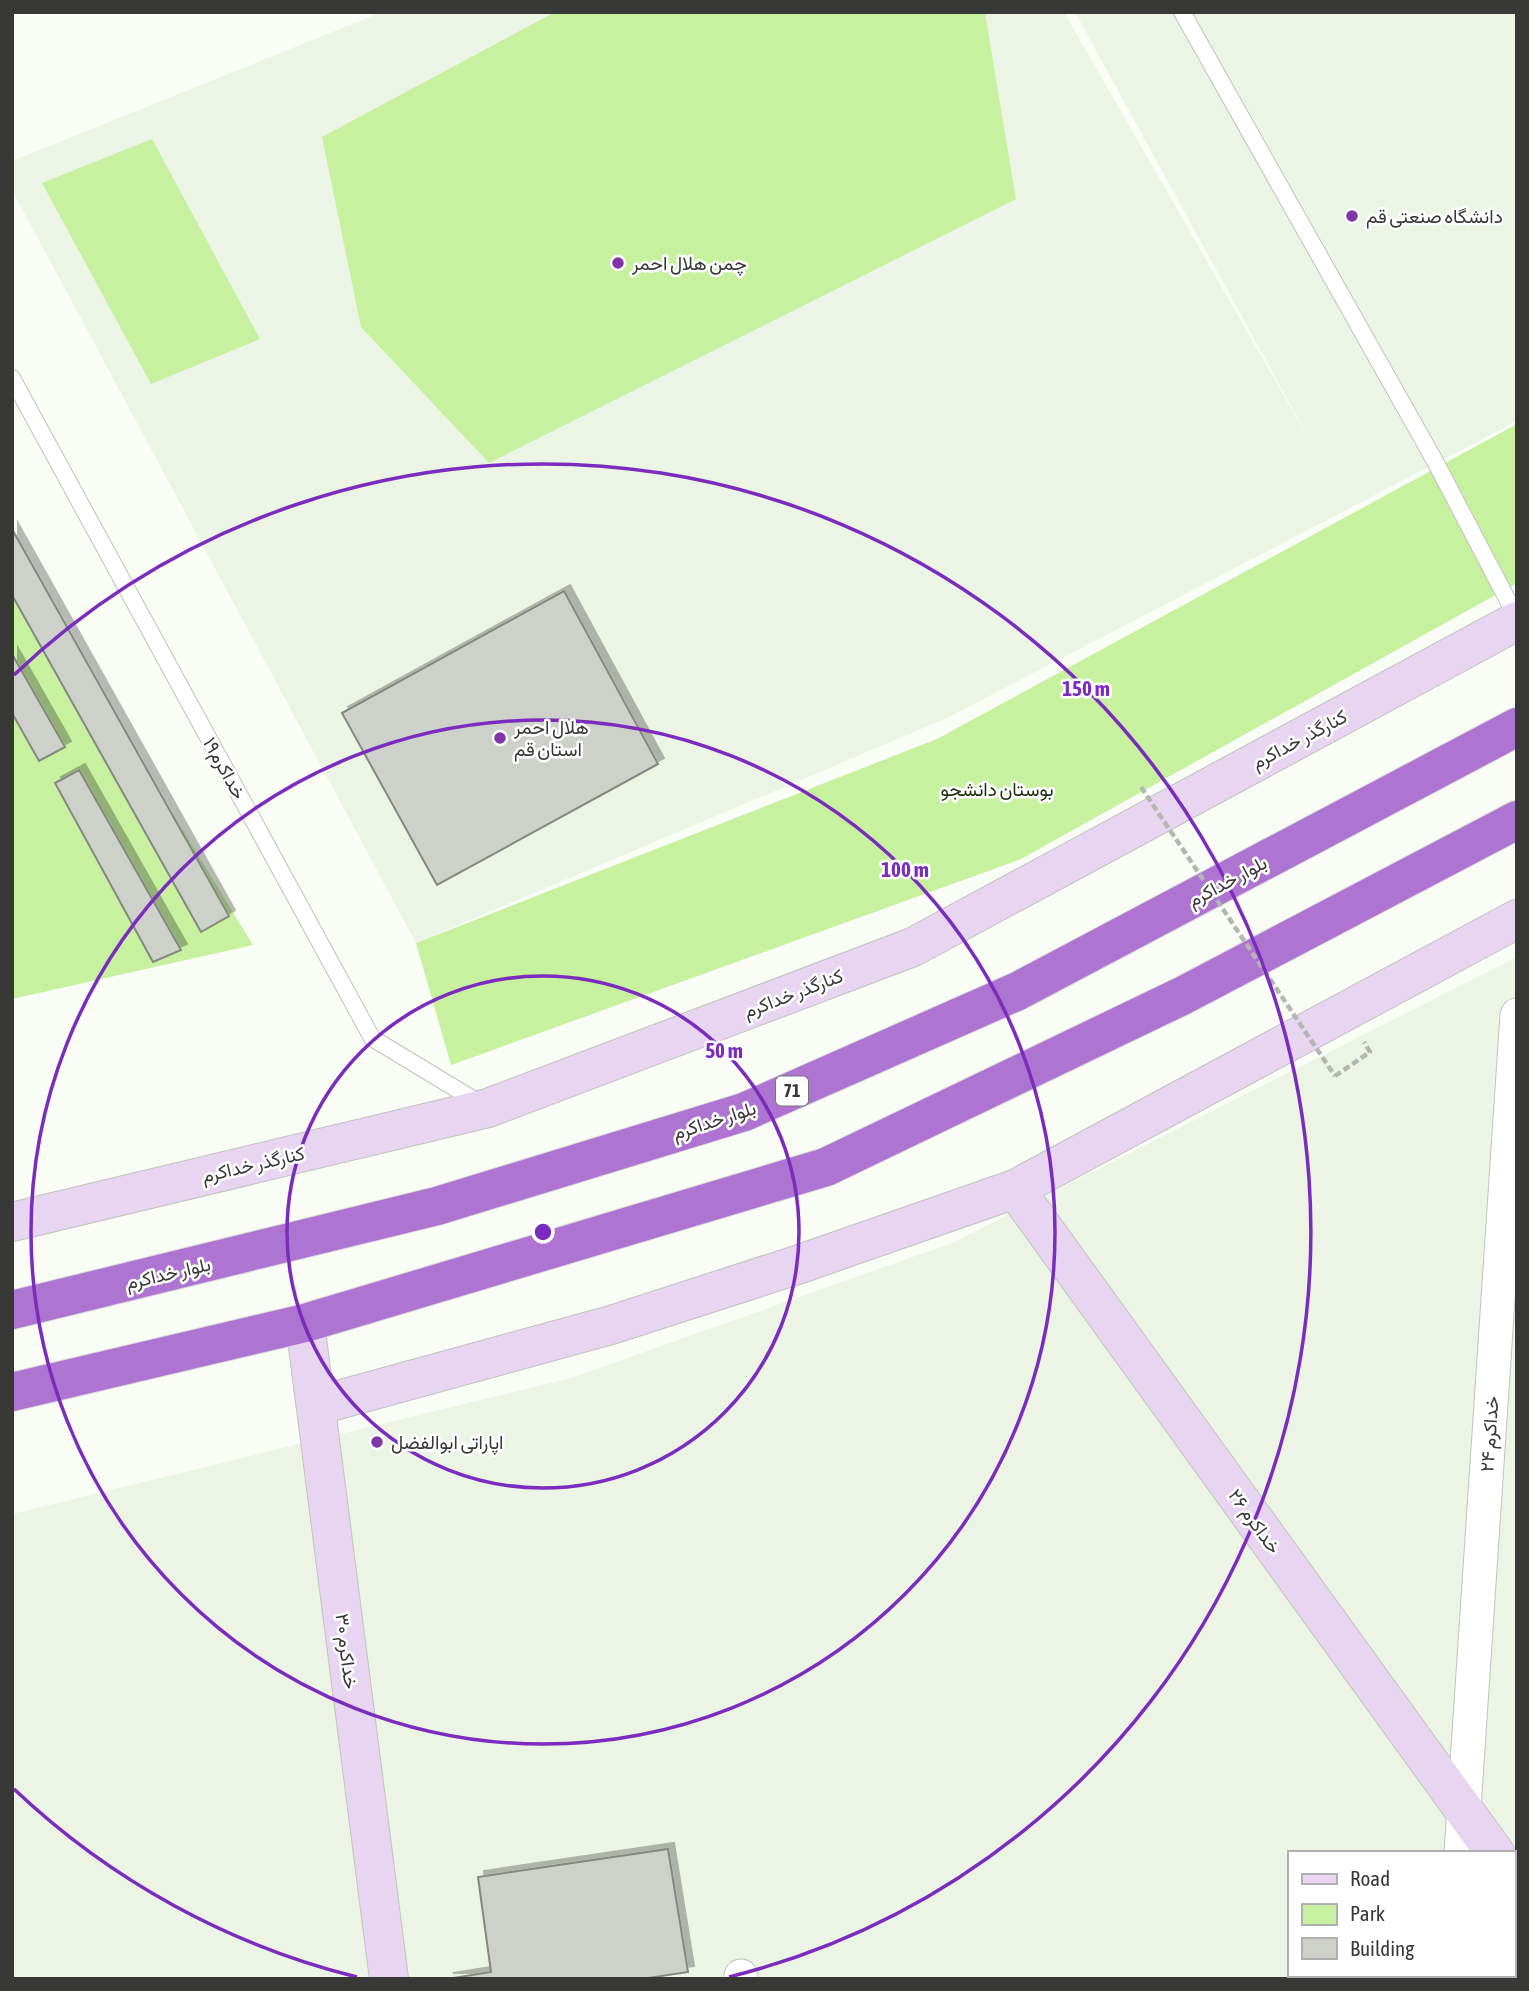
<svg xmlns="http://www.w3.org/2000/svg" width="1529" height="1991" font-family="'Asap Condensed',Vazirmatn,sans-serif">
  <defs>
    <filter id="shadow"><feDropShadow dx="6" dy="-6" stdDeviation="0" flood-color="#0004"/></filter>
  </defs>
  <rect width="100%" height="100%" fill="#f9fdf6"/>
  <g fill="#ecf4e6" fill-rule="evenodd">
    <polygon points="382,12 1064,12 1319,457 1075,12 1517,12 1517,421 947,718 416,943 12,190 12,161"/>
    <path d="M 1517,957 L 1517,1979 L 12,1979 L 12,1514 L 571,1378 L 952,1243 ZM 1289,1853 L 1513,1853 L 1513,1975 L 1289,1975 Z"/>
  </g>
  <g fill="#c7f09f">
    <polygon points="555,12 985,12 1016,199 489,463 361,327 322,137"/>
    <polygon points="152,139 260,339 151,384 42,183"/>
    <polygon points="1517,424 1517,583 1019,860 451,1065 416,943 937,739"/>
    <polygon points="12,551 253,945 12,999"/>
  </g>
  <g fill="#cdd1ca" stroke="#848881" stroke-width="2" filter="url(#shadow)">
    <polygon points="12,529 229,916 201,932 12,595"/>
    <polygon points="564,591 658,764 437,885 342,713"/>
    <polygon points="12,654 65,747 39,761 12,713"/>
    <polygon points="79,770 181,950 153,962 55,783"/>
    <polygon points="668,1849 688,1972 642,1979 447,1979 491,1972 478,1877"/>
  </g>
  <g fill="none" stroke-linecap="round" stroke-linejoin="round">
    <defs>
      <g id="lane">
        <polyline points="1182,12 1436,463 1517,618"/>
        <polyline points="12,378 372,1038 481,1104"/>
      </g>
      <g id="street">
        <polyline points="1461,1853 1517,1015"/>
        <polyline points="741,1976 741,1979"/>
        <polyline points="1454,1979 1454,1975"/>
      </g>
      <g id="secondary">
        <polyline points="1015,1189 1495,1853"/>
        <polyline points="12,1222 488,1108 913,947 1517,621"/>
        <polyline points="305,1323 389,1979"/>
        <polyline points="316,1406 611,1325 800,1264 1015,1189 1517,919"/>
        <polyline points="1513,1878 1517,1883"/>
      </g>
      <g id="highway">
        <polyline points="12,1310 437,1206 744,1112 1018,991 1517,727"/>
        <polyline points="12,1392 305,1323 826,1167 1182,996 1517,820"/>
      </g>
    </defs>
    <use href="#lane" stroke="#c0c4bd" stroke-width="18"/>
    <use href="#street" stroke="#c0c4bd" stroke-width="35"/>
    <use href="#secondary" stroke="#c0c4bd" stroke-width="40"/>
    <use href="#highway" stroke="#dbdbdb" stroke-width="40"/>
    <polyline stroke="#b3b6b1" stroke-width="4.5" stroke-dasharray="7 3.5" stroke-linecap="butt" points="1335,1076 1370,1052 1364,1042"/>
    <use href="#lane" stroke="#fff" stroke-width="16"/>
    <use href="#street" stroke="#fff" stroke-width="33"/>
    <use href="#secondary" stroke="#e7d5f2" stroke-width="38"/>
    <use href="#highway" stroke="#ae74d2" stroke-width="38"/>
    <polyline stroke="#b3b6b1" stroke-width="4.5" stroke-dasharray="7 3.5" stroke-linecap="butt" points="1141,787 1335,1076"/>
  </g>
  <g fill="none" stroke="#7b2cbf" stroke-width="3.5">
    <circle cx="543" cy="1232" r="256"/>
    <circle cx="543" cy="1232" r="512"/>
    <path d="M357 1977A768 768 0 0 1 14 1789M14 675A768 768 0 1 1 729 1977"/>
  </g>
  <g fill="#8036a8" stroke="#fff" stroke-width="2.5">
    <circle cx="1352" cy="216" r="7"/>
    <circle cx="618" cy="263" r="7"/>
    <circle cx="500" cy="738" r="7"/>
    <circle cx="377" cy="1442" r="7"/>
  </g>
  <g text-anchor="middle" stroke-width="5" stroke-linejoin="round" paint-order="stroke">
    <rect fill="#fff" stroke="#747473" stroke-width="2" x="776" y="1076.5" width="32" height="29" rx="5"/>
    <g font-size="18" font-weight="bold" fill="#383937">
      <text x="792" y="1097">71</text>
    </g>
    <g font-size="19" fill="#383937" stroke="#fff" text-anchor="start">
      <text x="1366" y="223">دانشگاه صنعتی قم</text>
      <text x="632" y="270">چمن هلال احمر</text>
      <text x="514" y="734">هلال احمر<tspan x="514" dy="22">استان قم</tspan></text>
      <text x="391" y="1449">اپاراتی ابوالفضل</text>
    </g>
    <g font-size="19" fill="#383937" stroke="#fff">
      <text transform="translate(1299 739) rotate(-28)" y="7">کنارگذر خداکرم</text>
      <text transform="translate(225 768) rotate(61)" y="7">۱۹خداکرم</text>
      <text transform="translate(1227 881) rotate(-28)" y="7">بلوار خداکرم</text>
      <text transform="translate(793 993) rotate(-21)" y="7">کنارگذر خداکرم</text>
      <text transform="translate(714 1120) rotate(-18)" y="7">بلوار خداکرم</text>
      <text transform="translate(253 1164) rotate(-13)" y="7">کنارگذر خداکرم</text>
      <text transform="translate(168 1273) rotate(-13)" y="7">بلوار خداکرم</text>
      <text transform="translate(1489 1434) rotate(-86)" y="7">۲۴ خداکرم</text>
      <text transform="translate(1255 1521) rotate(54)" y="7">۲۶ خداکرم</text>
      <text transform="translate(347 1651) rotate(83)" y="7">خداکرم ۳۰</text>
    </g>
    <g font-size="19" fill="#1f300d" stroke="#fff">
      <text x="997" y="796">بوستان دانشجو</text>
    </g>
  </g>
  <circle cx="543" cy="1232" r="10" fill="#7b2cbf" stroke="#fff" stroke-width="3.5"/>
  <g font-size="21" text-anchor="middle" font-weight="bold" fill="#7b2cbf" stroke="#fff" stroke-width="5" stroke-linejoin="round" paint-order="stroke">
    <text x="1086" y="696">150 m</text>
    <text x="905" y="877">100 m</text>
    <text x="724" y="1058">50 m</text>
  </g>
  <rect width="1529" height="1991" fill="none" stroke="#383937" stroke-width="28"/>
  <rect x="1288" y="1851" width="228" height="126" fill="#ffffff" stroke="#afb0af" stroke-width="2"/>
  <rect x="1302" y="1874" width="35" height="10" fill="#e7d5f2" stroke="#afb0af" stroke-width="2"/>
  <text x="1350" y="1886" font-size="21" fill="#383937">Road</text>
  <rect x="1302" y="1904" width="35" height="21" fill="#c7f09f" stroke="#afb0af" stroke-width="2"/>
  <text x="1350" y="1921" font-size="21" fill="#383937">Park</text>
  <rect x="1302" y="1938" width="35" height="21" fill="#cdd1ca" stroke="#afb0af" stroke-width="2"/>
  <text x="1350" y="1956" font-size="21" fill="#383937">Building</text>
</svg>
